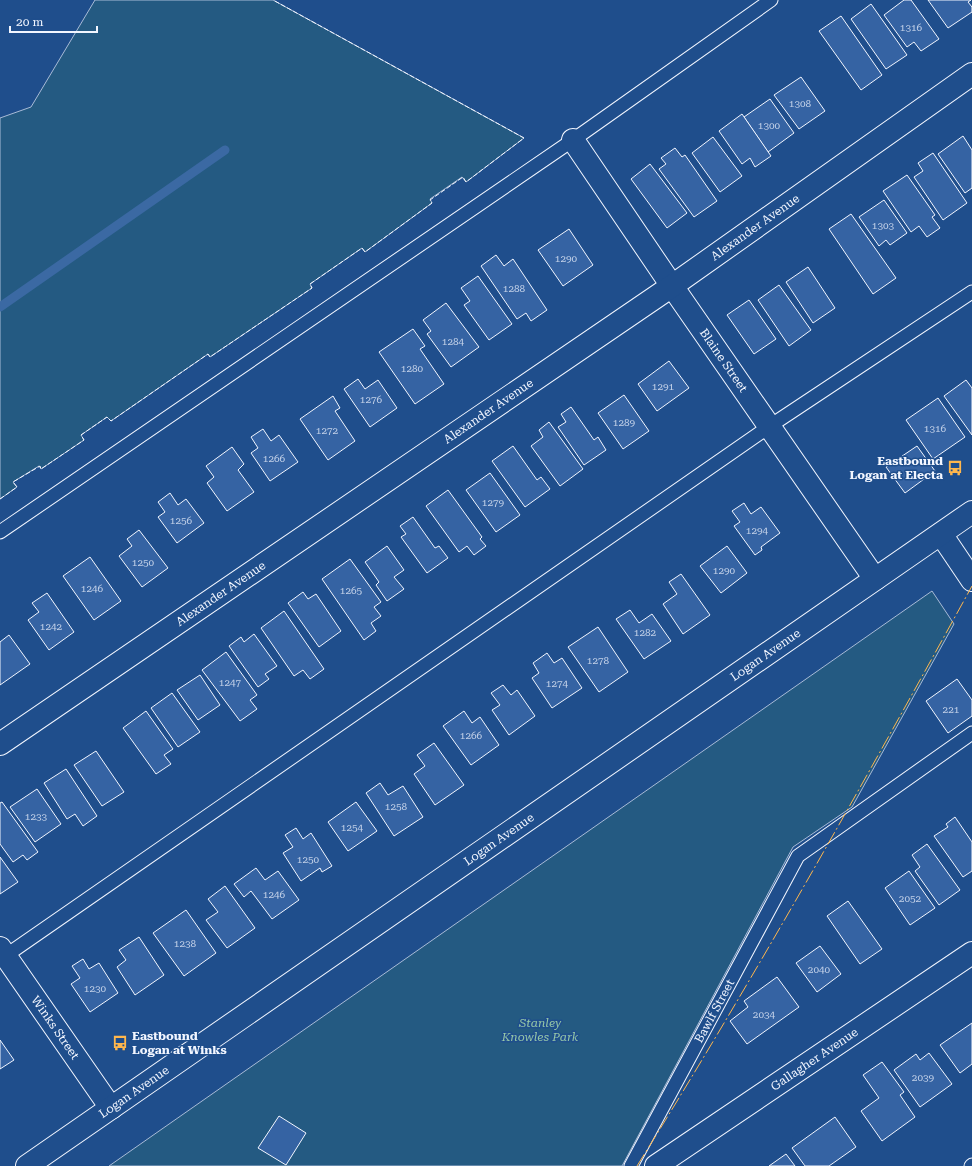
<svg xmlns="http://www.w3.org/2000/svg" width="972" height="1166" font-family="'Roboto Serif',serif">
  <rect width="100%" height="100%" fill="#1f4e8c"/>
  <g fill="#245a82" stroke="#a8bbd7">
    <polygon points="95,0 273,0 524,138 466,182 462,177 430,199 432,203 365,252 362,248 310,284 312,288 210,357 208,354 111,421 107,417 81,435 84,440 41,469 39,466 13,482 17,487 0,499 0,118 31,107"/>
    <polygon points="932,591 954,624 852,807 793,847 622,1166 109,1166"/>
  </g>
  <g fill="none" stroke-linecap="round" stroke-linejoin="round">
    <polyline stroke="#3b69a3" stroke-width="9" points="0,307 225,150"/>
  </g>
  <g fill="#3563a3" stroke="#f2f6ff">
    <polygon points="904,0 911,0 939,39 921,51 914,42 907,47 884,15"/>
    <polygon points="928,0 971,0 968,2 972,7 972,12 948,28"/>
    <polygon points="871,4 907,55 886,69 851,19"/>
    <polygon points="841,16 882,75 861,90 819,31"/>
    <polygon points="801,77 825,111 799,129 774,95"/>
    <polygon points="770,99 794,133 768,152 744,117"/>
    <polygon points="742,114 771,156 755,167 750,158 742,164 719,131"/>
    <polygon points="963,136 972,150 972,188 965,193 938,154"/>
    <polygon points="713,137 742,176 720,192 692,153"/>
    <polygon points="675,148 682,157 685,155 717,201 694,217 659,169 666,164 661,158"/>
    <polygon points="933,153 967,203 943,220 914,177 923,171 918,163"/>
    <polygon points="650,164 687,213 667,228 631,179"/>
    <polygon points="907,175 935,215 932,217 940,228 927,237 919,226 911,232 883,191"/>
    <polygon points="884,200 907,233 890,245 886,240 879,246 859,217"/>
    <polygon points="851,214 896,278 873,294 829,229"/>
    <polygon points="569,229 593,265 563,286 538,250"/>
    <polygon points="496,255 504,266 513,259 547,310 531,321 526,313 517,319 481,266"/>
    <polygon points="808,267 835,308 813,323 786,282"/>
    <polygon points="478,276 512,324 489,340 464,305 470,301 461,288"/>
    <polygon points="779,285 811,330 789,346 758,300"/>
    <polygon points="749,300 776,339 754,354 727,315"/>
    <polygon points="446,303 479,347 451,367 427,334 431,331 423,320"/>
    <polygon points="413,329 425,346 420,349 444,384 415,404 379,352"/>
    <polygon points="669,361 689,388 657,411 638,384"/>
    <polygon points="358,379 365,389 378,380 397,408 370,427 344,389"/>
    <polygon points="966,380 972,388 972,435 944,396"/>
    <polygon points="624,395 649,431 623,449 598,413"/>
    <polygon points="333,396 340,408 335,411 355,441 328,460 300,419"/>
    <polygon points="938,398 965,437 933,459 906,420"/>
    <polygon points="571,407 594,440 598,437 606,450 584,465 558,427 566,422 561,414"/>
    <polygon points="549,422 583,469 560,486 531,446 543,437 539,430"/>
    <polygon points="263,429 271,441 279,435 298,462 270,481 251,453 258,448 251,437"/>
    <polygon points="513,446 537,480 541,477 550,489 525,507 492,461"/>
    <polygon points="917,446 935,471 905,493 886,467"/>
    <polygon points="232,447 244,464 238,470 254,492 227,511 207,483 214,477 206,466"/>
    <polygon points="490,473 520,515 496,532 466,490"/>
    <polygon points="448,490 482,537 480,539 486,546 474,555 467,546 459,552 426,506"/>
    <polygon points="170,493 178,505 186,499 204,523 177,543 158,517 165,512 158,502"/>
    <polygon points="744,503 751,514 761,507 780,533 761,547 762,550 755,555 734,526 740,522 732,511"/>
    <polygon points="413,517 435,548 439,546 448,558 427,573 401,537 406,534 400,526"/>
    <polygon points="139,530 168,568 142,587 119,556 132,546 127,539"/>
    <polygon points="387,546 404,570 394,577 404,589 387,601 376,585 379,582 365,562"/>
    <polygon points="727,546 747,573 721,593 700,566"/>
    <polygon points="90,557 121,601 94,620 63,576"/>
    <polygon points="350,559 381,602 374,607 381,616 371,623 376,631 364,640 322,579"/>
    <polygon points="681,574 710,615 683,634 663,604 677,594 669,582"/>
    <polygon points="303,592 308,599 316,594 341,631 319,647 288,603"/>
    <polygon points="47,593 74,632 49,650 28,620 39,612 32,603"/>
    <polygon points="630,610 639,623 652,614 671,641 644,659 616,619"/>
    <polygon points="284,611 324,669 310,679 303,670 294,676 261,628"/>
    <polygon points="598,627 628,672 599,692 568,647"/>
    <polygon points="254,634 277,666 265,674 269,679 258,687 229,646 241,637 244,642"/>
    <polygon points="9,635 30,664 0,685 0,642"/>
    <polygon points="226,652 257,695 250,700 257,709 240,721 202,670"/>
    <polygon points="547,653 554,663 562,658 582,688 552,708 532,678 539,673 533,663"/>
    <polygon points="200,675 220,705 198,720 177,690"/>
    <polygon points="957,679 972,700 972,716 948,733 926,701"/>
    <polygon points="503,685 511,695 517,690 535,716 509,735 492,710 500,705 491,693"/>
    <polygon points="172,693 200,732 178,747 151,708"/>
    <polygon points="146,711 173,749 164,755 171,764 156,774 123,728"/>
    <polygon points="464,711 472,723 480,717 499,745 471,765 443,726"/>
    <polygon points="434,743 464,785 435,805 414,774 425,766 417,755"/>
    <polygon points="96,751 124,792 102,806 74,765"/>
    <polygon points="66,769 97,816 83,826 75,814 67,819 44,783"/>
    <polygon points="380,783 388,795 403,786 423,817 394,836 366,793"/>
    <polygon points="37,789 61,824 35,842 10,807"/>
    <polygon points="2,802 38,852 27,860 23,855 13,862 0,844 0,803"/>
    <polygon points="356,802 377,831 348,851 328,822"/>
    <polygon points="955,817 972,842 972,871 963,877 934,836 948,827 946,824"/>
    <polygon points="296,828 303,839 311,833 332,866 322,872 320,868 301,881 283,853 293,847 285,835"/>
    <polygon points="927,844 960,890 939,905 915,871 920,867 912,855"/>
    <polygon points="0,857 18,882 0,894"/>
    <polygon points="256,868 265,880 278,871 299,900 272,919 251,891 244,897 234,884"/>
    <polygon points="909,871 935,908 910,925 885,888"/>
    <polygon points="225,886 255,928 227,948 206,920 218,912 208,899"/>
    <polygon points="848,901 882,949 860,964 827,916"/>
    <polygon points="186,910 216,953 184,976 153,933"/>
    <polygon points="139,937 164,975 135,995 117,967 126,960 119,950"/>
    <polygon points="820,946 841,974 817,992 796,963"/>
    <polygon points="83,959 89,969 99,963 118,993 90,1012 71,984 80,978 72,966"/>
    <polygon points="777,977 799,1007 747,1044 730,1021 748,1007 744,1001"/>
    <polygon points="972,1023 972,1064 960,1073 940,1045"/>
    <polygon points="0,1040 14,1060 0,1069"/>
    <polygon points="929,1053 952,1084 920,1107 894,1070 916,1054 920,1060"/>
    <polygon points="882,1062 904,1092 900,1095 915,1117 882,1141 861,1111 879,1098 863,1075"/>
    <polygon points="279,1116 306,1133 286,1165 258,1148"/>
    <polygon points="835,1117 856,1147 829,1166 805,1166 792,1148"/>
    <polygon points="786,1154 795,1166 769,1166"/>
  </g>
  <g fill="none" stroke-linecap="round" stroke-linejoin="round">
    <defs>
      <g id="service">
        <polyline points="0,532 573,140 771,0"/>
        <polyline points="1,959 770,426 972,292"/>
        <path id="s1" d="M 631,1166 L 798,856 L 972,733"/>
        <polyline points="971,1166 972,1165"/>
      </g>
      <g id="minor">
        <path id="s2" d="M 573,140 L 672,286 L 875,579"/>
        <polyline points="941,534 972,580"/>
        <path id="s3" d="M 0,744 L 672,286 L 972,74"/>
        <path id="s4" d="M 0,948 L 111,1108"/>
        <path id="s5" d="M 656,1166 L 972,953"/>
      </g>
      <g id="secondary">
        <path id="s6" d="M 27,1166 L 972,512"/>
      </g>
    </defs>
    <use href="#service" stroke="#f2f6ff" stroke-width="15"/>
    <use href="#minor" stroke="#f2f6ff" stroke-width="24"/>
    <use href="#secondary" stroke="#f2f6ff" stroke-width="24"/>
    <use href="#service" stroke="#1f4e8c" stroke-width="13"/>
    <use href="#minor" stroke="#1f4e8c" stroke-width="22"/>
    <use href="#secondary" stroke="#1f4e8c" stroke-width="22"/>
    <polyline stroke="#f2f6ff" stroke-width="1" stroke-dasharray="5 2" stroke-linecap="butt" points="0,499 17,487 13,482 40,466 41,469 84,440 81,435 107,417 111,421 208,354 210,357 312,288 310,284 362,248 365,252 432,203 430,200 463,177 466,182 524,138 273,0"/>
    <path stroke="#ffb74d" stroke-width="1" stroke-dasharray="14 3 2 3" stroke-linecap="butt" d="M 637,1166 C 755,977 864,782 972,586"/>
  </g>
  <defs>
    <symbol id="bus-bare" viewBox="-9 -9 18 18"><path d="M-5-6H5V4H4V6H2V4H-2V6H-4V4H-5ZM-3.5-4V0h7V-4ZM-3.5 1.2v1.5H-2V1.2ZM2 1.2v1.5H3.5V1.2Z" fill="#ffb74d" stroke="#1f4e8c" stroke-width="2.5" paint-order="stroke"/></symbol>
  </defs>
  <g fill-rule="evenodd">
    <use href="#bus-bare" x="944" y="457" width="22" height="22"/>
    <use href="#bus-bare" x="109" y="1032" width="22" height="22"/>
  </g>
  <g text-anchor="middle" stroke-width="3" stroke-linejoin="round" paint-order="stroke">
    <g font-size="10" fill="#c3d1e8">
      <text x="911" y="31">1316</text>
      <text x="800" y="107">1308</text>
      <text x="769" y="129">1300</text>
      <text x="883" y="229">1303</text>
      <text x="566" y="262">1290</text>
      <text x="514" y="292">1288</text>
      <text x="453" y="345">1284</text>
      <text x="412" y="372">1280</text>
      <text x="663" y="390">1291</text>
      <text x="371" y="403">1276</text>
      <text x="624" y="426">1289</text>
      <text x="935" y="432">1316</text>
      <text x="327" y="434">1272</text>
      <text x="274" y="462">1266</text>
      <text x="493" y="506">1279</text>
      <text x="181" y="524">1256</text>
      <text x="757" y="534">1294</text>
      <text x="143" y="566">1250</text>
      <text x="724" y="574">1290</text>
      <text x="92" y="592">1246</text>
      <text x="351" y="594">1265</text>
      <text x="51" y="630">1242</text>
      <text x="645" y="636">1282</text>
      <text x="598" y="664">1278</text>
      <text x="230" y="686">1247</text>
      <text x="557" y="687">1274</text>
      <text x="951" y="713">221</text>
      <text x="471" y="739">1266</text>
      <text x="396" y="810">1258</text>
      <text x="36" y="820">1233</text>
      <text x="352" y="831">1254</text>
      <text x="308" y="863">1250</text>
      <text x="274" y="898">1246</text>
      <text x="910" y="902">2052</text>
      <text x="185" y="947">1238</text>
      <text x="819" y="973">2040</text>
      <text x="95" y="992">1230</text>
      <text x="764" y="1018">2034</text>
      <text x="923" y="1081">2039</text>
    </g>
    <g font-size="12" fill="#f2f6ff" stroke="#1f4e8c">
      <text dy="4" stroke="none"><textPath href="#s3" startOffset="915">Alexander Avenue</textPath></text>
      <text dy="4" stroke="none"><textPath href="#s2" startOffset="267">Blaine Street</textPath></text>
      <text dy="4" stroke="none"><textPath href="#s3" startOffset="591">Alexander Avenue</textPath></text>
      <text dy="4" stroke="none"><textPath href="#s3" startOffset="267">Alexander Avenue</textPath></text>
      <text dy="4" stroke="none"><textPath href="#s6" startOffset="898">Logan Avenue</textPath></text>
      <text dy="4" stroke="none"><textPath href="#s6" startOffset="574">Logan Avenue</textPath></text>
      <text dy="4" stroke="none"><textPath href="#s1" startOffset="176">Bawlf Street</textPath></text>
      <text dy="4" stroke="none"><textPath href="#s4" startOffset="97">Winks Street</textPath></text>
      <text dy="4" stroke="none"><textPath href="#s5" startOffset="191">Gallagher Avenue</textPath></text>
      <text dy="4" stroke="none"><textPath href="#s6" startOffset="130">Logan Avenue</textPath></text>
    </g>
    <g font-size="12" font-weight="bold" fill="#f2f6ff" stroke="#1f4e8c" text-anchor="end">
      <text x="943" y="465">Eastbound<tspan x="943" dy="14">Logan at Electa</tspan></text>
      <text x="132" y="1040" text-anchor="start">Eastbound<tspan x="132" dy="14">Logan at Winks</tspan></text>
    </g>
    <g font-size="12" font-style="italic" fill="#97c8a6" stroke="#1f4e8c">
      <text x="540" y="1027">Stanley<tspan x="540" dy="14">Knowles Park</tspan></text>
    </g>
  </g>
  <path d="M10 26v6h87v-6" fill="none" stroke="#f2f6ff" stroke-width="2"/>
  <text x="16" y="26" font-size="12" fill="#f2f6ff" stroke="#1f4e8c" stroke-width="3" paint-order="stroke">20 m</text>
</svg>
